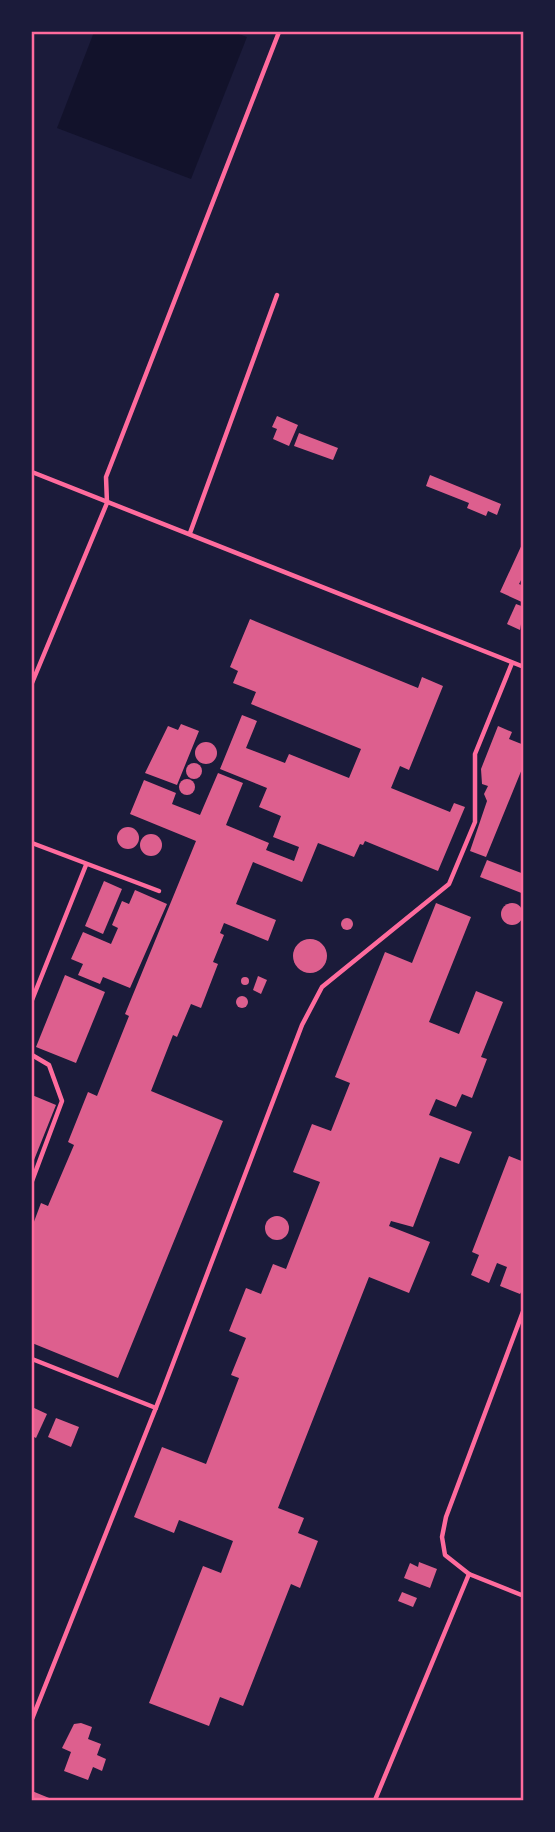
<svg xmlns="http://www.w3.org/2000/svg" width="555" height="1832" font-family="'Roboto Condensed',sans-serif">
  <rect width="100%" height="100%" fill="#1b1b3a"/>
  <polygon fill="#12122b" points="94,32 233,32 247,37 191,179 57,128"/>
  <g fill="#dd5f8e">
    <polygon points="277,416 298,425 289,446 273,439 277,429 272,427"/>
    <polygon points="299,433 338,448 333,460 294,446"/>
    <polygon points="430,475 501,504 497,515 488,511 486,516 467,508 469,503 426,486"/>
    <polygon points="524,540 524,574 519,584 524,586 524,603 500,592"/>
    <polygon points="516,604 524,607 520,630 507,624"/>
    <polygon points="250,619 418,688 422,677 443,686 409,770 400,766 391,788 450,812 454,803 465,807 438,871 365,841 363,845 360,844 354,857 318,843 302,882 253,862 236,904 276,920 268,941 224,923 220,933 224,935 213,962 218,964 201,1008 191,1004 177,1037 173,1035 151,1091 223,1121 118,1378 32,1343 32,1227 41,1203 48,1206 74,1145 68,1142 88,1092 97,1096 129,1016 125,1014 196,841 130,814 144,780 176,793 172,804 200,815 218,773 243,783 226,825 269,843 266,850 294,861 299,847 273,837 281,816 259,807 267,788 220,769 242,715 257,721 246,748 285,763 289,754 349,778 361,749 251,704 256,692 233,683 238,671 230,667"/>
    <polygon points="181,724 199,731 177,785 145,773 168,726 178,730"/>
    <polygon points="498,726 512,732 509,739 524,745 524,764 486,857 470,851 487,801 484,794 488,786 482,784 481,769"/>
    <circle cx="206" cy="753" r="11"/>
    <circle cx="194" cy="771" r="8"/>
    <circle cx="187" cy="787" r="8"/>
    <circle cx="128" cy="838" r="11"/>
    <circle cx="151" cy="845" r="11"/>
    <polygon points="487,860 524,874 524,894 480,877"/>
    <polygon points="104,881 122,889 103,934 85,926"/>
    <polygon points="135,890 167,904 130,988 103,977 100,984 78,975 83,964 71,959 83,932 111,944 118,928 112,925 122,901 129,904"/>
    <circle cx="512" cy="914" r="11"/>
    <polygon points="436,903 471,917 429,1022 459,1034 476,991 503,1002 481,1057 487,1059 472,1098 462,1094 456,1107 436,1099 429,1115 472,1132 459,1164 440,1157 413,1227 391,1221 389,1226 430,1242 409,1293 369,1277 278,1508 304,1518 298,1533 318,1541 300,1588 291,1584 243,1706 220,1697 209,1726 149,1703 203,1566 221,1573 233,1541 179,1520 174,1533 134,1517 162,1447 206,1464 239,1378 231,1375 246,1338 229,1331 246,1288 261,1294 273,1264 286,1269 320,1182 293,1172 312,1124 331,1131 350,1083 335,1077 385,952 412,963"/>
    <circle cx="347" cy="924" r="6"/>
    <circle cx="310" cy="956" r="17"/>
    <polygon points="65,975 105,992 76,1063 36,1047"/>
    <polygon points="258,976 267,980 261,994 253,990"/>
    <circle cx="245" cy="981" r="4"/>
    <circle cx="242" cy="1002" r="6"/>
    <polygon points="32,1095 56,1105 32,1165"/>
    <polygon points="509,1156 524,1162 524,1287 520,1294 500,1286 507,1267 497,1263 489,1283 471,1275 479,1255 472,1252"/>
    <circle cx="277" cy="1228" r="12"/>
    <polygon points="32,1407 47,1414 36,1438 32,1436"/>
    <polygon points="56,1418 79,1427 71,1447 48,1437"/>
    <polygon points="419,1562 437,1569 430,1588 404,1578 410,1563 418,1567"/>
    <polygon points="402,1592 417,1598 413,1607 398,1601"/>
    <polygon points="81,1723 92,1727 88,1739 101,1744 97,1755 106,1759 102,1771 93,1767 88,1780 64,1771 71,1752 62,1748 74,1724"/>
    <polygon points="32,1791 54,1800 32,1800"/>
  </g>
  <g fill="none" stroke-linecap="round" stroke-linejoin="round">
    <g stroke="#ff6b9d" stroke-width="4.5">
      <polyline points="32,472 524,667"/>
      <polyline points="190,533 277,295"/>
      <polyline points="32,683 107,503 106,477 279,32"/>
      <polyline points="32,843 159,891"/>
      <polyline points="32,1000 86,865"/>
      <polyline points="32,1055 49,1065 62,1101 32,1181"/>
      <polyline points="524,1309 446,1517 442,1537 445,1555 469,1574 524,1596"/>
      <polyline points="32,1359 156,1408"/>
      <polyline points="32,1719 161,1395 302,1025 322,987 449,884 475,822 475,754 512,663"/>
      <polyline points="375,1800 469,1574"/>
    </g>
  </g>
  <rect width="555" height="1832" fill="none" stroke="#1b1b3a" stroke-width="66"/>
  <rect x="33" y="33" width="489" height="1766" fill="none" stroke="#ff6b9d" stroke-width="2.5"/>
</svg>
